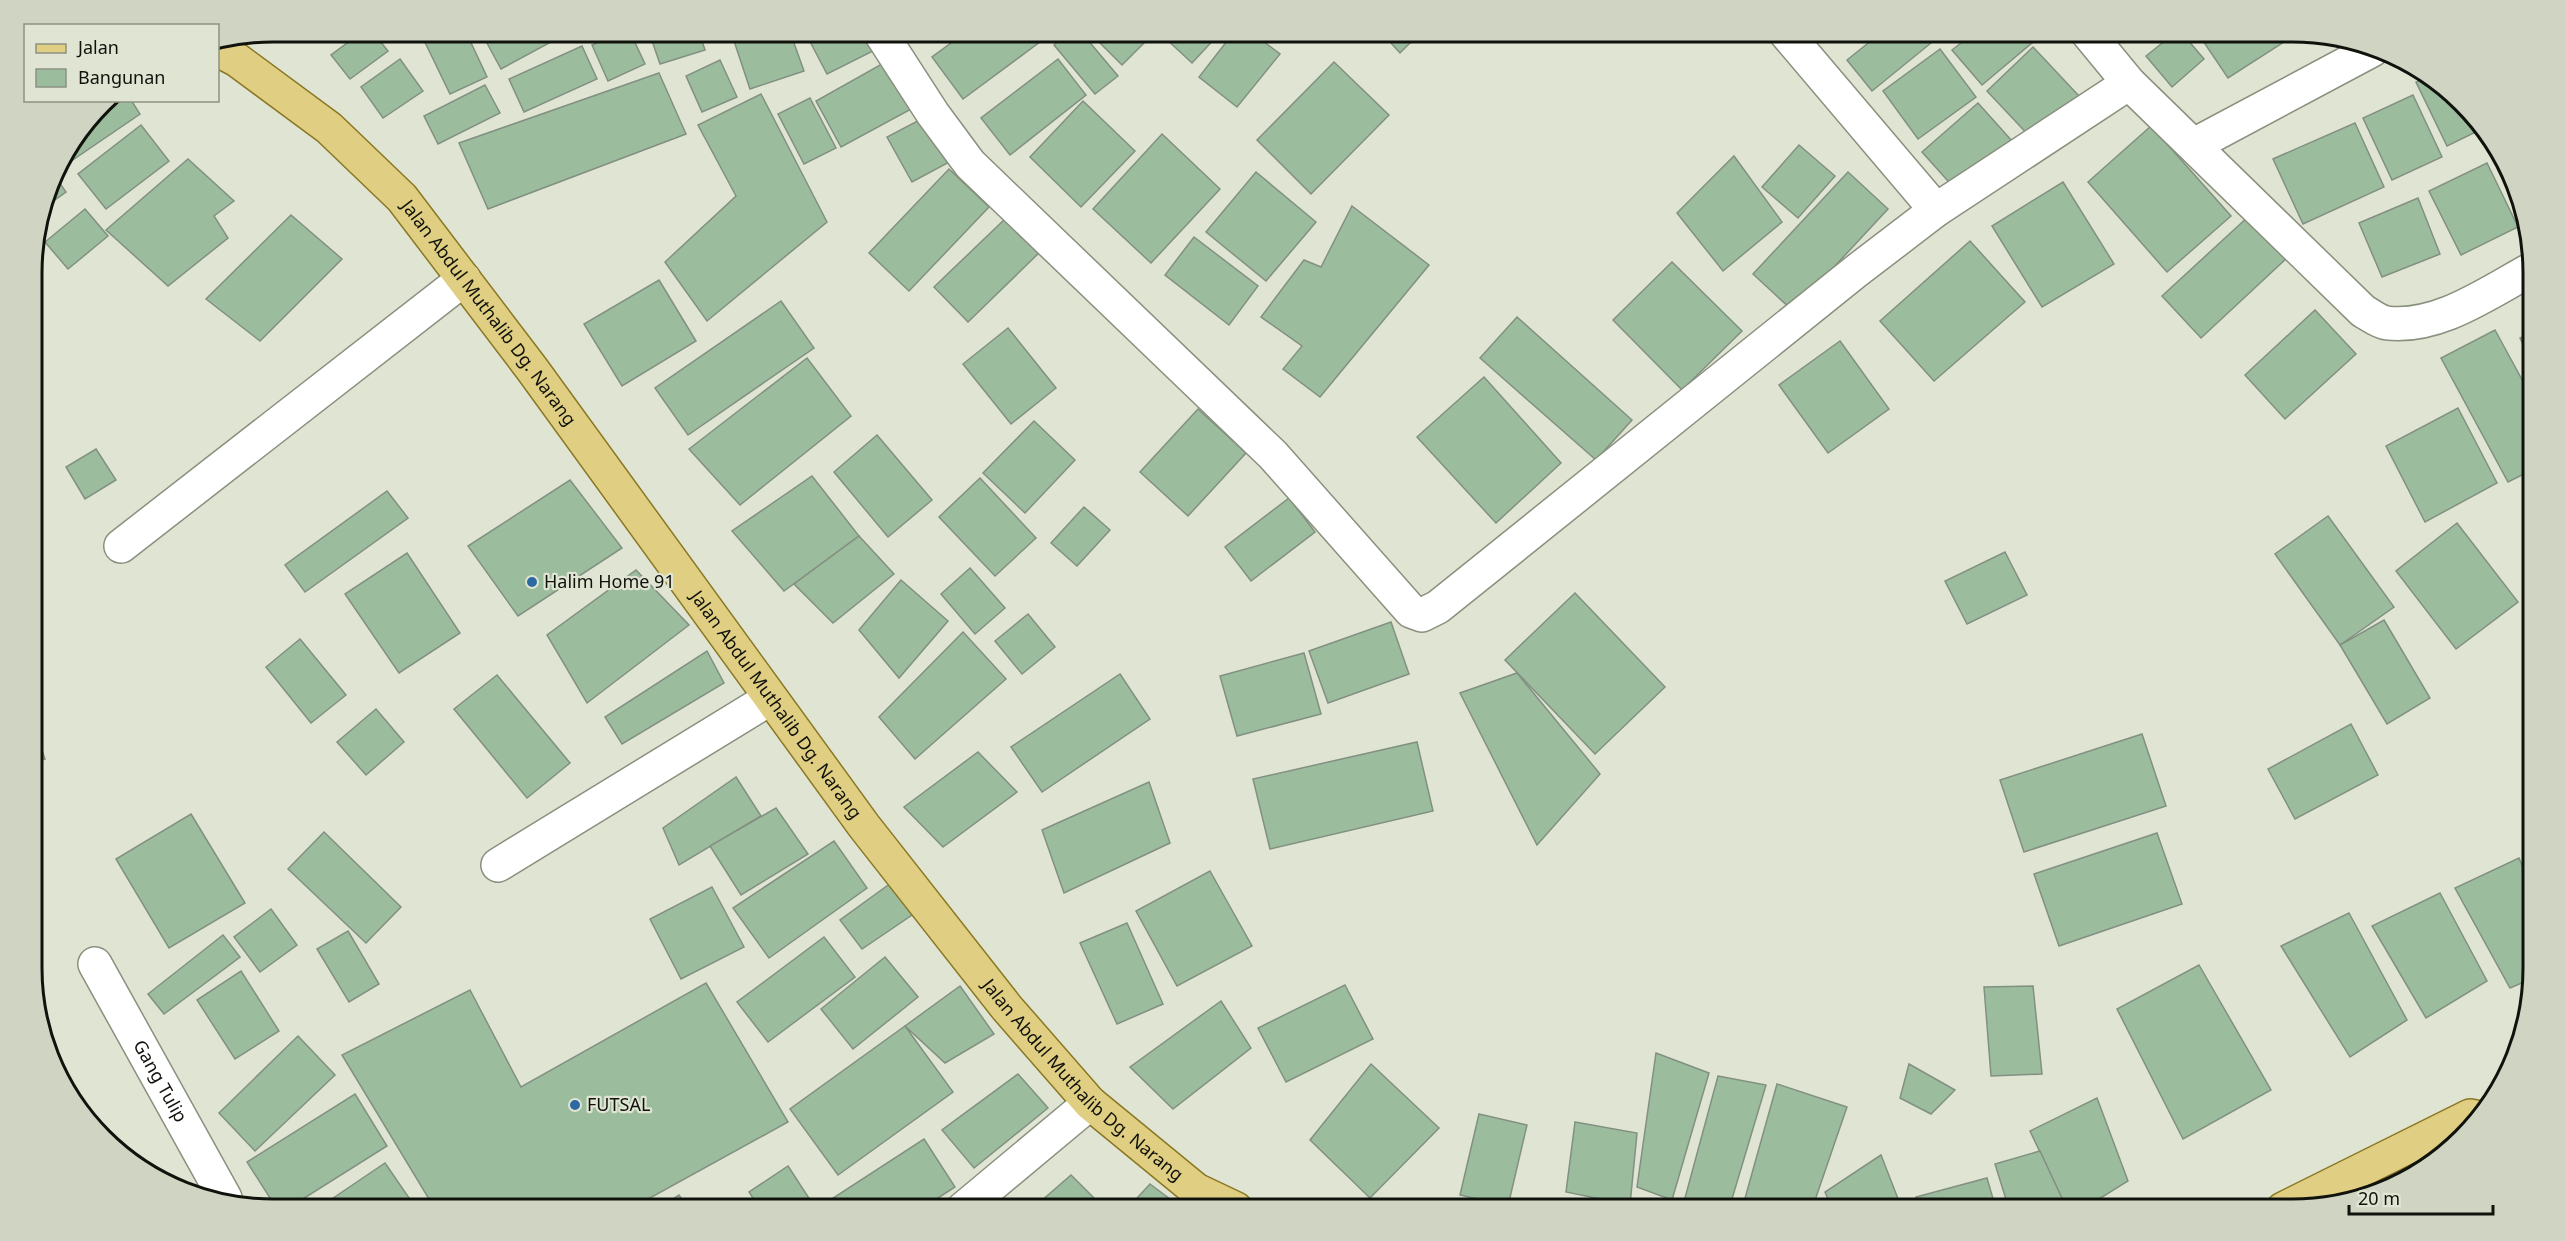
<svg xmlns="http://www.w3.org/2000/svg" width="2565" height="1241" font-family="'Noto Sans',sans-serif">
  <rect width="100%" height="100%" fill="#e0e5d3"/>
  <g fill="#9cbc9e" stroke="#829082" stroke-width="1.5">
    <polygon points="362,32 373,32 388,51 350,79 331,55"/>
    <polygon points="420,32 466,32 487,77 450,94"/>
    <polygon points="481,32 546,32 551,42 501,69"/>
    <polygon points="622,32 630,32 645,64 608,81 592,45"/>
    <polygon points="649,32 699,32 705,50 660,64"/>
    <polygon points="762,32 790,32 804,71 750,89 734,41"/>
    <polygon points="805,32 868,32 877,49 827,74"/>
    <polygon points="966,32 1051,32 1052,33 963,99 932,57"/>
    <polygon points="1070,32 1081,32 1118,76 1095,94 1054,45"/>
    <polygon points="1091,32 1155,32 1122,65 1090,33"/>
    <polygon points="1166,32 1221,32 1192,63 1162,35"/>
    <polygon points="1234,32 1251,32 1280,54 1237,107 1199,77"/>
    <polygon points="1381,32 1421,32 1400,53"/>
    <polygon points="1882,32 1922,32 1931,43 1872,91 1847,60"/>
    <polygon points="1975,32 2045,32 1982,85 1952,50"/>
    <polygon points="2176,32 2181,32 2204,59 2172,87 2146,56"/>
    <polygon points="2197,32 2292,32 2298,33 2228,78"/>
    <polygon points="582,46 597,79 524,112 509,79"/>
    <polygon points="2033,47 2079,96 2033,140 1987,91"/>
    <polygon points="1940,49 1976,97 1918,139 1883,91"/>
    <polygon points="400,59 423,91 383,118 361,87"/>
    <polygon points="1058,59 1086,95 1010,155 981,118"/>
    <polygon points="720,60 737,97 702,112 686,76"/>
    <polygon points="889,60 915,107 841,147 816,101"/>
    <polygon points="1334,62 1389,115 1311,194 1257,140"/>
    <polygon points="659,73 686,134 488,209 459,143"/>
    <polygon points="2425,78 2484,126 2484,128 2447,146 2416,82"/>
    <polygon points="485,85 500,113 438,144 424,116"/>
    <polygon points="761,94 827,222 707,321 665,262 736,196 698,125"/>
    <polygon points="2413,95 2442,157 2392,180 2363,118"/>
    <polygon points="810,98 836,148 804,164 778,114"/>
    <polygon points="107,100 131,100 140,114 64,166 61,161"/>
    <polygon points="1083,101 1135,151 1081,207 1030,157"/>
    <polygon points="1978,103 2012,141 1956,190 1922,152"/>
    <polygon points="929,115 953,160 912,182 887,137"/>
    <polygon points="2355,123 2384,187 2303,224 2273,159"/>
    <polygon points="141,125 169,161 106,209 78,174"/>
    <polygon points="2151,126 2231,216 2167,272 2088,182"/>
    <polygon points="1162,134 1220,189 1151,263 1093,209"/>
    <polygon points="1799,145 1835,176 1798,218 1762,187"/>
    <polygon points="2499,153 2515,181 2523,209 2498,154"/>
    <polygon points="1734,156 1782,222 1723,271 1677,213"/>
    <polygon points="188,159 234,201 214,216 228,238 168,286 106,230"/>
    <polygon points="2487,163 2518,227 2461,255 2429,191"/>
    <polygon points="949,169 989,207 909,291 869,253"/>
    <polygon points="1256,172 1316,222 1266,281 1206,232"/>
    <polygon points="1848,172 1888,209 1793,311 1753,274"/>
    <polygon points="54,175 66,192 45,207"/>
    <polygon points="2063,182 2114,264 2042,307 1992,226"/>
    <polygon points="2418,198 2440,254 2382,277 2359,223"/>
    <polygon points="1352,206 1429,265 1320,397 1283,369 1302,346 1261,317 1304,260 1321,267"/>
    <polygon points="85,209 108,236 68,269 45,242"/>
    <polygon points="291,215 342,259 260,341 206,299"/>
    <polygon points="2250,215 2289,256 2201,338 2162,296"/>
    <polygon points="1007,217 1041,251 968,322 934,287"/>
    <polygon points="1194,237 1258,286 1229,325 1165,275"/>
    <polygon points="1970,241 2025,302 1934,381 1880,321"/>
    <polygon points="1672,262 1742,331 1682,390 1613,320"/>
    <polygon points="659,280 696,341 622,386 584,324"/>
    <polygon points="781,301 814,348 688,435 655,388"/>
    <polygon points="2315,310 2356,354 2285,419 2245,375"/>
    <polygon points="1517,317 1632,420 1596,460 1480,358"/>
    <polygon points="1008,328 1056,388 1011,424 963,364"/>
    <polygon points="2495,330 2532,398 2532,470 2508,482 2441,358"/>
    <polygon points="2532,332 2532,363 2520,338"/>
    <polygon points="1840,341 1889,409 1828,453 1779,385"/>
    <polygon points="807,358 851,416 740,505 689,449"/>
    <polygon points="1484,377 1561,463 1496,523 1417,437"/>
    <polygon points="2458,408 2497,483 2425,522 2386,446"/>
    <polygon points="1198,409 1246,453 1188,516 1140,472"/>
    <polygon points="1034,421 1075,460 1025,513 983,473"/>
    <polygon points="877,435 932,500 888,537 834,472"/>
    <polygon points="96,449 116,480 85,499 66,467"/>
    <polygon points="812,476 859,536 784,591 732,531"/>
    <polygon points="980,478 1036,538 995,576 939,517"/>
    <polygon points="570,480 622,548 518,616 468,546"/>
    <polygon points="387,491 408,518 305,592 285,565"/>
    <polygon points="1289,498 1315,532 1251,581 1225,547"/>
    <polygon points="1084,507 1110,530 1077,566 1051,543"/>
    <polygon points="2328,516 2394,607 2340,645 2275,554"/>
    <polygon points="2457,523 2518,602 2456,649 2396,571"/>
    <polygon points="859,536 894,574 833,623 794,584"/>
    <polygon points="2005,552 2027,595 1967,624 1945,581"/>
    <polygon points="407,553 460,633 399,673 345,594"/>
    <polygon points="970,568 1005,608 975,634 941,594"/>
    <polygon points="636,570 689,625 587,703 547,635"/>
    <polygon points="901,580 948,621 899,678 859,630"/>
    <polygon points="1575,593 1665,687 1595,754 1505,660"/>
    <polygon points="1028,614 1055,647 1022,674 995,641"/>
    <polygon points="2384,620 2430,698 2387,724 2340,645"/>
    <polygon points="1391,622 1409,674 1328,703 1309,651"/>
    <polygon points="963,632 1006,679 915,759 879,717"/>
    <polygon points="300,639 346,695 311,723 266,667"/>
    <polygon points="707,651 724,683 622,744 605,717"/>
    <polygon points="1304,653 1321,714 1237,736 1220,676"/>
    <polygon points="1517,673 1600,774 1537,845 1460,693"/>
    <polygon points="1120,674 1150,719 1042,792 1011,747"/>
    <polygon points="497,675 570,763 527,798 454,709"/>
    <polygon points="376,709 404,742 366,775 337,742"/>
    <polygon points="33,724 45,759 33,763"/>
    <polygon points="2351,724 2378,775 2295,819 2268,769"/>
    <polygon points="2142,734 2166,806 2024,852 2000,780"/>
    <polygon points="1417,742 1433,811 1270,849 1253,779"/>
    <polygon points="978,752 1017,792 943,847 904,807"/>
    <polygon points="736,777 761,816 679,865 663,828"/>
    <polygon points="1149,782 1170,843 1064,893 1042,830"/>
    <polygon points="776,808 808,854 741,895 710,846"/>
    <polygon points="191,814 245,903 169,948 116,859"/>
    <polygon points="324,832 401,907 366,943 288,869"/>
    <polygon points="2157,833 2182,904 2059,946 2034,874"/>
    <polygon points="834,841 867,888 769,958 733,908"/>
    <polygon points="2519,858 2533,892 2533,968 2531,979 2510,988 2455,888"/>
    <polygon points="1210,871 1252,946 1177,986 1136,911"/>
    <polygon points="891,883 912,915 862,949 840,920"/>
    <polygon points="712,887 744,947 681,979 650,919"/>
    <polygon points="2440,893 2487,981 2426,1018 2372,926"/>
    <polygon points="271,909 297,945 260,972 234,937"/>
    <polygon points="2349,913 2407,1020 2350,1057 2281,946"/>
    <polygon points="1127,923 1163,1004 1117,1024 1080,943"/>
    <polygon points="348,931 379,984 349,1002 317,949"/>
    <polygon points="223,935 240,957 164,1014 148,994"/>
    <polygon points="824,937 855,977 768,1042 737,1002"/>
    <polygon points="885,957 918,997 853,1049 821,1009"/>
    <polygon points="2199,965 2271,1090 2183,1139 2117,1009"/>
    <polygon points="241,971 279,1031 235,1059 197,1000"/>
    <polygon points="706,983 788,1122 630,1209 435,1209 342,1055 470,990 521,1087"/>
    <polygon points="1345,985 1373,1039 1286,1082 1258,1028"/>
    <polygon points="960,986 994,1034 945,1063 905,1026"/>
    <polygon points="2033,986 2042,1074 1991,1076 1984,987"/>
    <polygon points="1221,1001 1251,1048 1173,1109 1130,1067"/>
    <polygon points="905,1026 953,1092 838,1175 790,1109"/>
    <polygon points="298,1036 335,1075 255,1151 219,1113"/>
    <polygon points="1656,1053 1709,1073 1672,1200 1637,1187"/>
    <polygon points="1371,1064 1439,1128 1370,1198 1310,1140"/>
    <polygon points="1909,1064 1955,1090 1931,1114 1900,1098"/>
    <polygon points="1018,1074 1048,1108 974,1168 942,1130"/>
    <polygon points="1718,1076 1766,1085 1729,1209 1682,1209"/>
    <polygon points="1777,1084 1847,1107 1812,1209 1742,1209"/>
    <polygon points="355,1094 387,1146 287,1209 277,1209 247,1162"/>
    <polygon points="2097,1098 2128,1181 2083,1209 2067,1209 2030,1131"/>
    <polygon points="1479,1114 1527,1125 1508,1206 1460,1195"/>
    <polygon points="95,1115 109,1137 87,1120"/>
    <polygon points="1575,1122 1637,1133 1630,1205 1566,1192"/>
    <polygon points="924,1139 955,1187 921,1209 831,1209 827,1202"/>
    <polygon points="2040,1151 2067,1209 2009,1209 1995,1164"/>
    <polygon points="1881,1155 1902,1209 1832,1209 1825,1192"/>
    <polygon points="385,1163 416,1208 413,1209 317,1209"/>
    <polygon points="788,1166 816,1209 760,1209 749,1192"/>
    <polygon points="1071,1175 1102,1206 1099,1209 1032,1209"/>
    <polygon points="1987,1178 1996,1209 1921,1209 1916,1197"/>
    <polygon points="1150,1184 1182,1208 1127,1209"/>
    <polygon points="679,1195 688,1209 657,1209"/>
  </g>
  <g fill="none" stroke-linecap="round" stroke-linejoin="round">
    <defs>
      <g id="minor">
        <polyline points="880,32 933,114 970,164 1273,455 1411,611 1422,615 1438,607 1855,272 1936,210 2129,83"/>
        <polyline points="1785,32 1936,210"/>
        <path d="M 2087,32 L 2129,83 L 2363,311 C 2370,315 2379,322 2387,323 C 2439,329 2489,292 2532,269"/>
        <polyline points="2194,145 2372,50"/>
        <polyline points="121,546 464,279"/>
        <polyline points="498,865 769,699"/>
        <path id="s1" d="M 95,964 L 225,1198"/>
        <polyline points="963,1209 1090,1103"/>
      </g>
      <g id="primary">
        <path id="s2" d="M 218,50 L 237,60 L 329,128 L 402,198 L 532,369 L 864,826 L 1007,1008 L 1090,1103 L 1196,1190 L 1236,1209"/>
        <polyline points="2283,1209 2470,1116 2480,1118"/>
      </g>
    </defs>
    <use href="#minor" stroke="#8a907e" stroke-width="36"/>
    <use href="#primary" stroke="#8a7723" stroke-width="36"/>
    <use href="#minor" stroke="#fff" stroke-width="33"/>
    <use href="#primary" stroke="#e0ce82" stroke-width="33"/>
  </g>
  <g fill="#2d6aa2" stroke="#e0e5d3" stroke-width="2">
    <circle cx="532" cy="582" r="6"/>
    <circle cx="575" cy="1105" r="6"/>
  </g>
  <g text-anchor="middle" stroke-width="4.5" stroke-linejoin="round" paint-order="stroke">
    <g font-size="18" fill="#10120c" stroke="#e0e5d3">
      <text dy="6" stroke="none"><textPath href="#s2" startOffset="381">Jalan Abdul Muthalib Dg. Narang</textPath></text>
      <text dy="6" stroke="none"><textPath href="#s2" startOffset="867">Jalan Abdul Muthalib Dg. Narang</textPath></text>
      <text dy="6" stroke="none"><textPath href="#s2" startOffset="1353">Jalan Abdul Muthalib Dg. Narang</textPath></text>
      <text dy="6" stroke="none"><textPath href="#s1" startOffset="134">Gang Tulip</textPath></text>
    </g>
    <g font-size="18" fill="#10120c" stroke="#e0e5d3" text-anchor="start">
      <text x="544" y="588">Halim Home 91</text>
      <text x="587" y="1111">FUTSAL</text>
    </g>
  </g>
  <path d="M0 0H2565V1241H0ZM273 42H2292A231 231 0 0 1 2523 273V968A231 231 0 0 1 2292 1199H273A231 231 0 0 1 42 968V273A231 231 0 0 1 273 42Z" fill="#cfd4c3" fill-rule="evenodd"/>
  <path fill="none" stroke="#10120c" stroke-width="3" d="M273 42H2292A231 231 0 0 1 2523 273V968A231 231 0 0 1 2292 1199H273A231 231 0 0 1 42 968V273A231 231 0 0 1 273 42Z"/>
  <rect x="24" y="24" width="195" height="78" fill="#e0e5d3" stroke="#8d9183" stroke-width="1.5"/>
  <rect x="36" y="44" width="30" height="9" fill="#e0ce82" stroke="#8d9183" stroke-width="1.5"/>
  <text x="78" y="54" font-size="18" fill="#10120c">Jalan</text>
  <rect x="36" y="69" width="30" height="18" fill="#9cbc9e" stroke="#8d9183" stroke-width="1.5"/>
  <text x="78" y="84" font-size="18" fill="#10120c">Bangunan</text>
  <path d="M2349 1205v9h144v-9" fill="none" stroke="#10120c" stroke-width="3"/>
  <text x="2358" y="1205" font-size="18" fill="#10120c" stroke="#e0e5d3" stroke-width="4.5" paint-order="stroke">20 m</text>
</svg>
